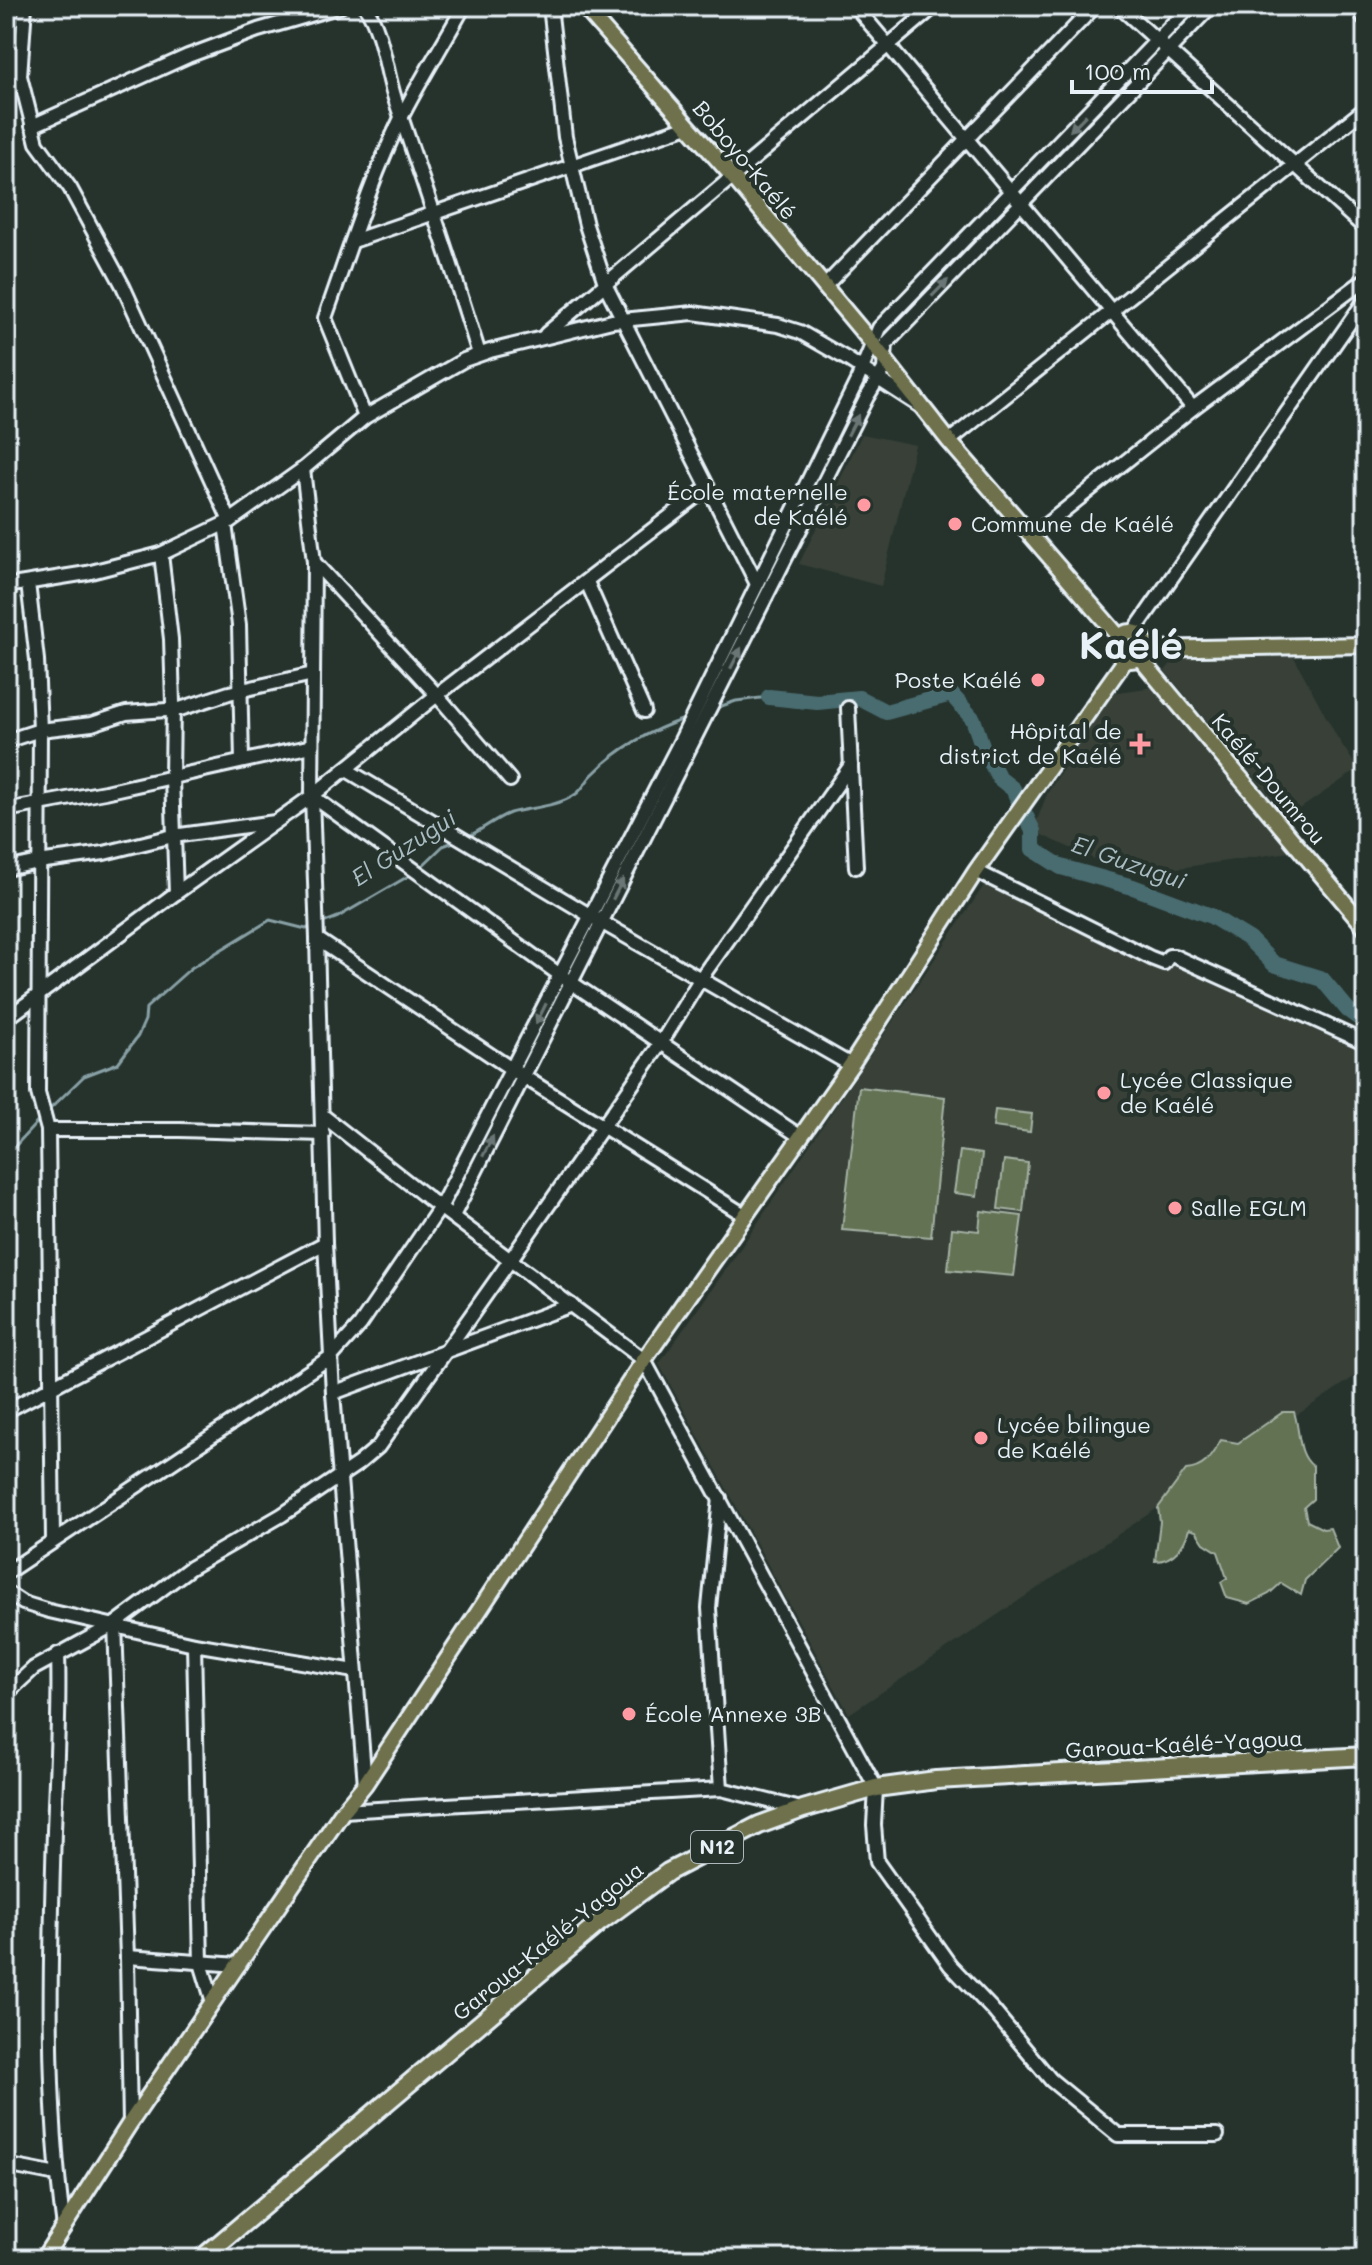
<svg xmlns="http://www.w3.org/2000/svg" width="1372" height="2265" font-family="Mali,sans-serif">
  <rect width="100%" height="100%" fill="#26332d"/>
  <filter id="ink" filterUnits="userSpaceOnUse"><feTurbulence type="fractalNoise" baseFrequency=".0125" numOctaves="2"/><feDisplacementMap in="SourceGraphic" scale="16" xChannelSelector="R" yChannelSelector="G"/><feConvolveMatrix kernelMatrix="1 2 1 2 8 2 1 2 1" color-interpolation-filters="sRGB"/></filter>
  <g filter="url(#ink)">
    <g fill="#394137">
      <polygon points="862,434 915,445 881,586 799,564"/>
      <polygon points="1177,656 1294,657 1337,737 1358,769 1288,817 1165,671"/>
      <polygon points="1154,687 1290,852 1130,875 1033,831 1047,794 1111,693"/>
      <polygon points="987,881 1362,1051 1366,1135 1366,1369 849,1714 659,1364 734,1258"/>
    </g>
    <g fill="#637253" stroke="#a6b2a6" stroke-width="2">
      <polygon points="859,1087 945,1097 931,1237 842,1230"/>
      <polygon points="995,1110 1032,1114 1030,1132 993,1127"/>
      <polygon points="960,1151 982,1154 977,1196 954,1193"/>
      <polygon points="1004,1160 1028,1163 1023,1212 998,1209"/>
      <polygon points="981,1211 1022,1216 1014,1276 948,1270 952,1228 979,1231"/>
      <path d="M 1283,1412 L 1294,1412 C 1300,1429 1297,1455 1313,1466 L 1313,1499 L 1304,1507 L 1307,1521 L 1323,1529 L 1330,1528 L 1338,1548 L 1305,1580 L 1301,1595 L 1281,1583 L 1269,1594 L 1249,1604 L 1227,1598 L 1221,1582 L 1227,1578 L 1218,1552 L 1204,1543 L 1196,1531 L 1189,1529 C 1185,1545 1174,1561 1155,1561 L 1160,1522 L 1158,1508 L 1186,1470 C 1206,1468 1211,1456 1221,1440 L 1238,1443 Z"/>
    </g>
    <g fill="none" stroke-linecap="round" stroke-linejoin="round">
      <g stroke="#89a1a6" stroke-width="3">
        <polyline points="713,709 736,701 769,697"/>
        <path d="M 467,837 C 482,830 494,819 510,813 C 529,808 560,806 576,794 C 582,790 587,780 592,775 C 619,747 651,730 687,718"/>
        <polyline points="418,870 443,846 456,841"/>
        <polyline points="320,924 338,917 412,874"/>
        <polyline points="47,1112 84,1076 118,1063 138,1036 145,1020 146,1008 191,968 270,920 306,929 313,926"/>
        <polyline points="6,1156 42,1117"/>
      </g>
      <polyline stroke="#496c6f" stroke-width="16" points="769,697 817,702 859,698 886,712 951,694 973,719 983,748 999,778 1013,789 1033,831 1033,849 1061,867 1133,887 1211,916 1249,939 1274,964 1322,979 1348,1010 1366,1023"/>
      <defs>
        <g id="minor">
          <polyline points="25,6 20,76 37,143 70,188 123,286 230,521"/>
          <path d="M 365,6 C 383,32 385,68 395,99 C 424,184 453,268 479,354"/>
          <polyline points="550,6 565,137 586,225 606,286 757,584"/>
          <polyline points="855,6 1193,408"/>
          <polyline points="1119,6 1366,229"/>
          <polyline points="1357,6 1366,21"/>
          <polyline points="32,126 188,56 258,30 341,6"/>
          <polyline points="353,241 688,126"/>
          <polyline points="824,287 1095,6"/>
          <polyline points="546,334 935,6"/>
          <path d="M 365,417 L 325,318 C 349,251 370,182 401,118 C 420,80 444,43 464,6"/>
          <polyline points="949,441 1366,108"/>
          <polyline points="303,469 314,562 312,796 317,939 513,1070 746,1216"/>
          <polyline points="225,524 239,625 242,761"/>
          <polyline points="1033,535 1193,408 1366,279"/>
          <polyline points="161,554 171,639 173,703 172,778 176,893"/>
          <polyline points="314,562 437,695 510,780"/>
          <polyline points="587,582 644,711"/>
          <polyline points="28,583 37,660 40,730 38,1093 48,1130 53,1540"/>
          <polyline points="6,586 87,573 161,554 230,521 303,469 365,417 464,360 490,351 612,321 693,313 778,325 800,332 847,359 920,406"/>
          <polyline points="1133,633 1366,299"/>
          <polyline points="848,708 856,867"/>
          <polyline points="6,741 40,730 92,724 126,713 180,709 229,693 313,674"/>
          <polyline points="347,770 601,922 851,1065"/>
          <polyline points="312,796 560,975 801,1137"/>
          <polyline points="6,810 105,792 312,746"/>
          <polyline points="6,869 38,862 104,853 173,836 275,822"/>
          <polyline points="976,871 1151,958 1164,963 1169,956 1174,956 1366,1043"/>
          <polyline points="317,939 325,1243 333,1393 365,1784"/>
          <polyline points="6,1019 176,893 312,796 437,695 707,488"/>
          <polyline points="322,1115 429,1199 644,1360 876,1788 874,1825 877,1862 950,1965 992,2009 1051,2080 1118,2135 1217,2135"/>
          <polyline points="48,1130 180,1130 323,1134"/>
          <polyline points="453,1216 867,397 884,369 886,344 1211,6"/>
          <polyline points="333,1393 571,1305"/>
          <polyline points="6,1411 325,1243"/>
          <polyline points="720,1498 709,1608 721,1789"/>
          <polyline points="6,1573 332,1356 360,1325 441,1206 680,742 857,381 879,328 1190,6"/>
          <polyline points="6,1592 23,1603 49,1611 194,1644 355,1671"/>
          <polyline points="115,1624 127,1957 130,2123"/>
          <polyline points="194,1644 201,1963 213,2002"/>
          <path d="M 58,1654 C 60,1713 56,1772 54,1831 C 50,1964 46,2097 64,2228"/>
          <polyline points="6,1694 34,1668 115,1624 190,1568 282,1515 359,1463 378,1447 511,1259 661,1043 701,978 851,765"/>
          <polyline points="343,1811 721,1789 801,1809"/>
          <polyline points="127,1957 239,1965"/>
          <polyline points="6,2165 57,2175"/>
        </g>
        <g id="major">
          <polyline points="583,6 733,177 872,343 949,441 1120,638"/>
          <circle cx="1131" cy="646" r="14"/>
          <polyline points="1144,649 1366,645"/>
          <polyline points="1139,657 1366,928"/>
          <polyline points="43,2259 130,2123 343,1811 365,1784 644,1360 851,1065 976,871 1126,659"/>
        </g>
        <polyline id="highway" points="201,2259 599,1923 668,1872 759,1825 803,1809 876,1788 936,1780 1366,1756"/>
      </defs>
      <use href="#minor" stroke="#e8f1f8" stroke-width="18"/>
      <use href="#major" stroke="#e8f1f8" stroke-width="20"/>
      <use href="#highway" stroke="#e8f1f8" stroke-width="22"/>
      <use href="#minor" stroke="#26332d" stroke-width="12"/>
      <use href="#major" stroke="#6e714b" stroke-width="14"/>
      <use href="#highway" stroke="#6e714b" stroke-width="16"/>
    </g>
    <defs><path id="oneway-solid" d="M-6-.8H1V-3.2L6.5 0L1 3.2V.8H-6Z" transform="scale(2)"/></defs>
    <g fill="#6a7674">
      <use href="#oneway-solid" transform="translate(1078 123) rotate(134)"/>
      <use href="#oneway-solid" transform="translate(940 288) rotate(-46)"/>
      <use href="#oneway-solid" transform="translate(853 425) rotate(-63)"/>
      <use href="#oneway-solid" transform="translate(736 658) rotate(-63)"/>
      <use href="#oneway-solid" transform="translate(618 889) rotate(-63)"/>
      <use href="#oneway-solid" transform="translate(541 1014) rotate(116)"/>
      <use href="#oneway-solid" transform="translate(488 1146) rotate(-63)"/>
    </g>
  </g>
  <g fill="#ff9aa2" stroke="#26332d" stroke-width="3">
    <circle cx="864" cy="505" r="8"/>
    <circle cx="955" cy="524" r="8"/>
    <circle cx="1038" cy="680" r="8"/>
    <path d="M1136 732h8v8h8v8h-8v8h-8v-8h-8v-8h8z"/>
    <circle cx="1104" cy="1093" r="8"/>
    <circle cx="1175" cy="1208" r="8"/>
    <circle cx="981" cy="1438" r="8"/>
    <circle cx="629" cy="1714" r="8"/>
  </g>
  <g text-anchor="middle" stroke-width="8" stroke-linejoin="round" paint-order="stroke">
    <rect fill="#26332d" stroke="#aeb8bb" stroke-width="2" x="691" y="1831" width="52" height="32" rx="6"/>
    <g font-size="20" font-weight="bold" fill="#e8f1f8">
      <text x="717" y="1854">N12</text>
    </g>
    <g font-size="22" fill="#e8f1f8" stroke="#26332d">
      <text transform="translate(745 160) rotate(50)" y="8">Boboyo-Kaélé</text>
      <text transform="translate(1269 779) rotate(50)" y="8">Kaélé-Doumrou</text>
      <text transform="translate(1184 1744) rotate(-3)" y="8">Garoua-Kaélé-Yagoua</text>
      <text transform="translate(548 1941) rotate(-39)" y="8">Garoua-Kaélé-Yagoua</text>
    </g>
    <g font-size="22" fill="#e8f1f8" stroke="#26332d" text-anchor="start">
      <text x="848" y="500" text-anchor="end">École maternelle<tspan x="848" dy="25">de Kaélé</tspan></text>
      <text x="971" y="532">Commune de Kaélé</text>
      <text x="1022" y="688" text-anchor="end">Poste Kaélé</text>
      <text x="1122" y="739" text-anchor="end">Hôpital de<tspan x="1122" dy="25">district de Kaélé</tspan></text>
      <text x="1120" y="1088">Lycée Classique<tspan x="1120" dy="25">de Kaélé</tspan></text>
      <text x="1191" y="1216">Salle EGLM</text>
      <text x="997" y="1433">Lycée bilingue<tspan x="997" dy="25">de Kaélé</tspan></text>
      <text x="645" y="1722">École Annexe 3B</text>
    </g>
    <g font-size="24" font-style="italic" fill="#a8bcc1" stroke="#26332d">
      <text transform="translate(404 848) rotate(-33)" y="8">El Guzugui</text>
      <text transform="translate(1129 863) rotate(19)" y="8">El Guzugui</text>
    </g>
    <g font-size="38" font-weight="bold" fill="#e8f1f8" stroke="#26332d">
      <text x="1131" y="659">Kaélé</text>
    </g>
  </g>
  <rect width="1372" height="2265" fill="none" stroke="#26332d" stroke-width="32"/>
  <rect x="16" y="16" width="1340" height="2233" fill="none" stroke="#e8f1f8" stroke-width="3" filter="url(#ink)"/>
  <path d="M1072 80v12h140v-12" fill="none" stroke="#e8f1f8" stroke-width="4"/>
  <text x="1084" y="80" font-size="24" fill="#e8f1f8" stroke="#26332d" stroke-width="6" paint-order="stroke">100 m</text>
</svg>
